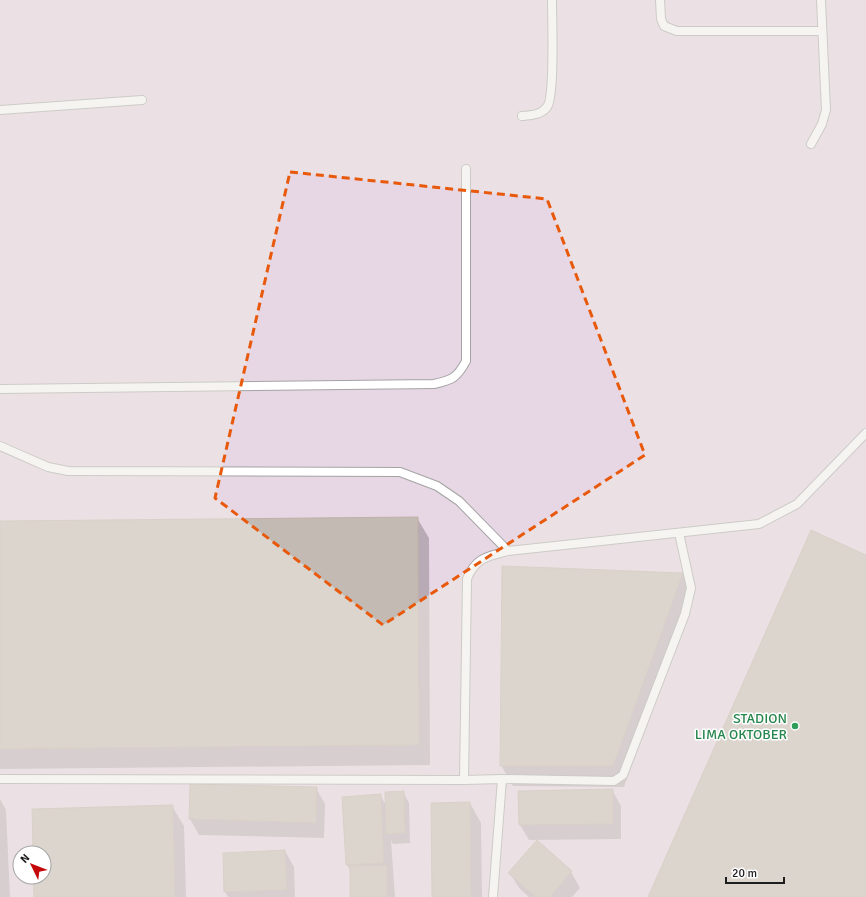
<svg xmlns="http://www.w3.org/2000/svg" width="866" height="897" font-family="Signika,sans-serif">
  <rect width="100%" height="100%" fill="#eeebe4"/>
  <path fill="#e7d6e4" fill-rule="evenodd" d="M 0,0 L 866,0 L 866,897 L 0,897 ZM 20,853 L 44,853 L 44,877 L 20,877 Z"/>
  <g fill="#0003">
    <polygon points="417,518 429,538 430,765 0,769 0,522"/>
    <polygon points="682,574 694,594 624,787 513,786 501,765"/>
    <polygon points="191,785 316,788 325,804 324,838 199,835 190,819"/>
    <polygon points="612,790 621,806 621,839 529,840 520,825"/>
    <polygon points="403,792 409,803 410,843 393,844 391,840 395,897 351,897 351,872 347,865 343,798 380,795 386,805"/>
    <polygon points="0,799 6,810 10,897 0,897"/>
    <polygon points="470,803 481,823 482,897 433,897"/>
    <polygon points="172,806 184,826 186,897 35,897 34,877 44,877 44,853 34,853"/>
    <polygon points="537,842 571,872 580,888 572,897 529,897 519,888 510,873"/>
    <polygon points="285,851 294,867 295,897 228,897 225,892 224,854"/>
  </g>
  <g fill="#c3bab3" stroke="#bfb1a7">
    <polygon points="418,517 419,745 0,749 0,521"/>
    <polygon points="811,530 866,555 866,897 648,897"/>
    <polygon points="502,566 683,573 613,766 500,766"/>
    <polygon points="190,784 317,787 316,823 189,819"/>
    <polygon points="613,789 613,824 519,825 518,791"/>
    <polygon points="404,791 405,833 386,834 385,792"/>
    <polygon points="381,794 384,863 346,865 342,797"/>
    <polygon points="470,802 471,897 432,897 431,803"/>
    <polygon points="173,805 175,897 34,897 33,877 44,877 44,853 33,853 32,809"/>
    <polygon points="537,840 572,871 550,897 536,897 508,873"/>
    <polygon points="285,850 287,890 224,892 223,853"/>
    <polygon points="387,865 387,897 350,897 350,866"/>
  </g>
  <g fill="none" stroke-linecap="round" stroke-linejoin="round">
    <defs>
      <g id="service">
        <polyline points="660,0 661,19 664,26 677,31 822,31"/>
        <polyline points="0,110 142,100"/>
        <path d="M 522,116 C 532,115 541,115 547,107 C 555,97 552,18 552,0"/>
        <polyline points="811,144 822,124 826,110 821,0"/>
        <path d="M 0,389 L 434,384 C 452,380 457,378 466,361 L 466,169"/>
        <polyline points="0,446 48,467 68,471 400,472 437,486 459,501 508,551"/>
        <path d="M 0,779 L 464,780 L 467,579 C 475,558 488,556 508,551 L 759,524 L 797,504 L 866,433"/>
        <polyline points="464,780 502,779 614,781 623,775 685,614 691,588 679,533"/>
        <polyline points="493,897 502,779"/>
      </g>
    </defs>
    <use href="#service" stroke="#a4a4a4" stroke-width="10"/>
    <use href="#service" stroke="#fff" stroke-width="8"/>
  </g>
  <path d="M0 0H866V897H0ZM 290,172 L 547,199 L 645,455 L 383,625 L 215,498 Z" fill="#eeebe4" fill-opacity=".55" fill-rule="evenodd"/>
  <path fill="none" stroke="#e8590c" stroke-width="3" stroke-dasharray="8 5" stroke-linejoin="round" d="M 290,172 L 547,199 L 645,455 L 383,625 L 215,498 Z"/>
  <circle fill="#2e9e5b" stroke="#fff" stroke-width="1.5" cx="795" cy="726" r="4"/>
  <g text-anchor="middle" stroke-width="3" stroke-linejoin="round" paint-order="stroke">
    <g font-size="14" fill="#27864d" stroke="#fff" text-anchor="end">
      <text x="787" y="723">STADION<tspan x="787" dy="16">LIMA OKTOBER</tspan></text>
    </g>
  </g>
  <g transform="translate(32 865) rotate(313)"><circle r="19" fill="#ffffff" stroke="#a5a5a5"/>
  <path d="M0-3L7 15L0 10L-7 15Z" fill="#c40709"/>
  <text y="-6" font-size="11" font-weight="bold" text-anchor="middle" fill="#1d1d1d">N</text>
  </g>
  <path d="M726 877v6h58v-6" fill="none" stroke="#1d1d1d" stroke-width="2"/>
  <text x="732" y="877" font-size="12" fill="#1d1d1d" stroke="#ffffff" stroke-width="3" paint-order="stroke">20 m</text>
</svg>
